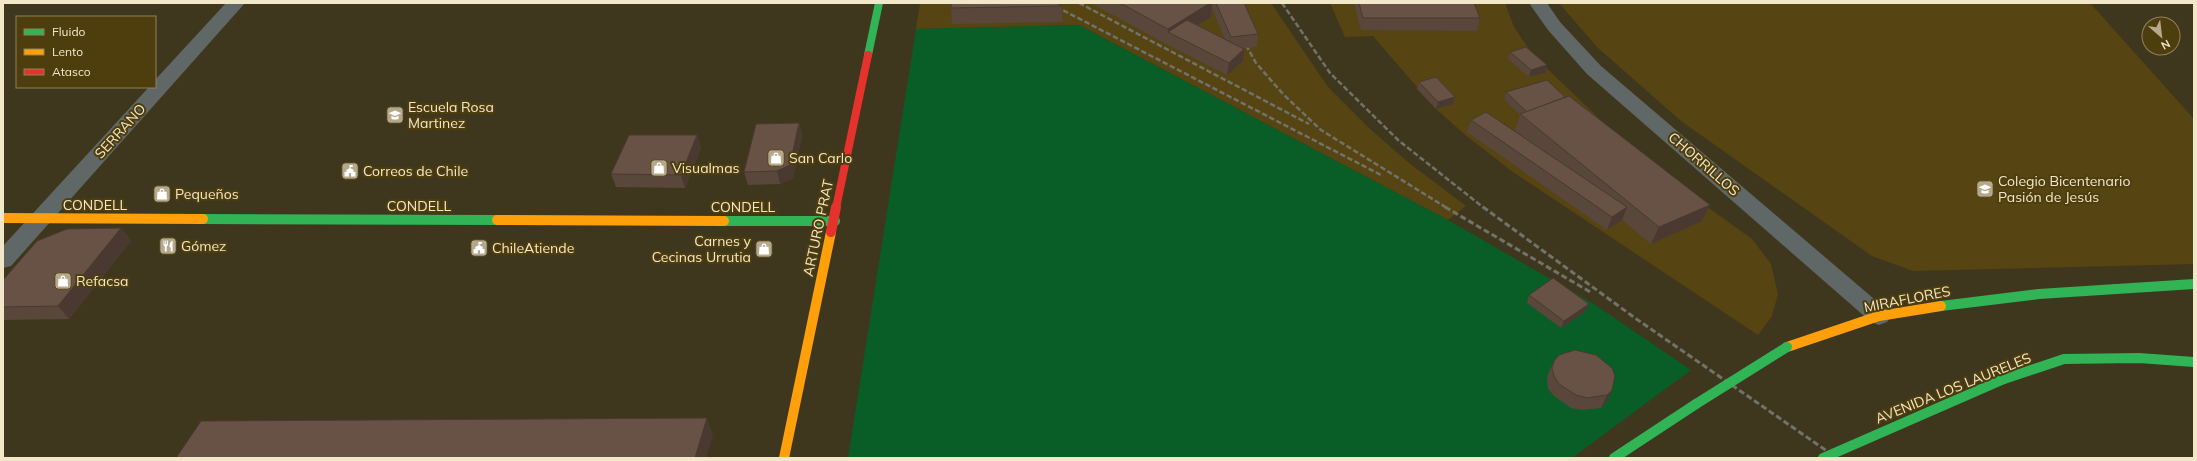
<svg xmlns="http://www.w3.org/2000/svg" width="2197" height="461" font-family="Mulish,sans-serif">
  <rect width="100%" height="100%" fill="#3f371d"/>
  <g fill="#564512">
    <polygon points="920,3 1271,3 1328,87 1370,129 1409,163 1466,206 1448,220 1079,25 916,29"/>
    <polygon points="1330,3 1505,3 1514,27 1533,55 1613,132 1695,198 1752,239 1771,264 1778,294 1772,316 1758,335 1513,172 1469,138 1436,109 1373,36 1345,37"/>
    <polygon points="1559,3 2090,3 2194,119 2194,264 1913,271 1872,256 1681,121 1597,47"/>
  </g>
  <polygon fill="#095d26" points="1079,25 1448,220 1594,304 1691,370 1572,458 848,458 916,29"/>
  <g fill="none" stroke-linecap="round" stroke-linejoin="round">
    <g fill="#5f6866" fill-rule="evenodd">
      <polygon points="226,3 245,3 11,266 3,268 3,246 149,87 155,87 155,80"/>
      <polygon points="1529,3 1547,3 1560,22 1601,66 1887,310 1891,316 1887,322 1879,325 1871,322 1587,74 1548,30"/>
    </g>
    <polyline stroke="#30b455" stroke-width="8" points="868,55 879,3"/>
    <g stroke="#30b455" stroke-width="10">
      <polyline points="203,219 497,220"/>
      <polyline points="724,221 835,221"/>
      <polyline points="1941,306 2039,294 2194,284"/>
      <polyline points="2004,379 2064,359 2139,358 2194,362"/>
      <polyline points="1614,458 1696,404"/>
    </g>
    <g stroke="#ff9f0a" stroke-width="10">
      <polyline points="3,218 203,219"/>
      <polyline points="497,220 724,221"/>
      <polyline points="1787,347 1879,316 1941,306"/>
      <polyline points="784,458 831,232"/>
    </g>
    <polyline stroke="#e5322d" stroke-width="8" points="836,208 868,55"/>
    <polyline stroke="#e5322d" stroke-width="10" points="831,232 836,207"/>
    <g stroke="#717269" stroke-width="2.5" stroke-dasharray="5.5 2.5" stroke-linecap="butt">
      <polyline points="1049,3 1383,176"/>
      <polyline points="1079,3 1309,124"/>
      <polyline points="1282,3 1330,73 1398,140 1484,208"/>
      <polyline points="1242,38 1256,63 1283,94 1321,130 1447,208"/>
    </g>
    <g stroke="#717269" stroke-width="3" stroke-dasharray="6 3" stroke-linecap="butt">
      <polyline points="1445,207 1592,293"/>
      <polyline points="1483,207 1635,318 1837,458"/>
    </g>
    <g stroke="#30b455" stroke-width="10">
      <polyline points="1696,404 1787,347"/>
      <polyline points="1823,458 2004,379"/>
    </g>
  </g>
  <g fill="#59473b" fill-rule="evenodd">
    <path d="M 1091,3 L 1244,3 L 1258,34 L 1257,47 L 1243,48 L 1243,61 L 1227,75 L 1168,45 ZM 1212,8 L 1225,39 L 1198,25 L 1211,17 Z"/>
    <polygon points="1354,3 1474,3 1480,18 1477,31 1361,30"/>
    <polygon points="1062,6 1063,22 952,24 951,8"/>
    <polygon points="1510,52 1547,65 1545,73 1529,77 1508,59"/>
    <polygon points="1419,82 1455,97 1453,104 1436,109 1417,89"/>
    <polygon points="1506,92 1565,97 1710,205 1702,221 1651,244 1622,220 1607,230 1467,132 1471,120 1520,134 1515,131 1520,115 1504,99"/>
    <polygon points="799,123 802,136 793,178 780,184 748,185 744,172"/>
    <polygon points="697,135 701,148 685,188 616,187 611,174"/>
    <polygon points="121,228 131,241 69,319 3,320 3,280"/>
    <polygon points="1529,295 1586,311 1561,328 1527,303"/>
    <polygon points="1554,361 1612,390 1606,403 1601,408 1581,410 1571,408 1554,396 1548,389 1547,381 1548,374"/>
  </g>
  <g fill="#493930">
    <polygon points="1210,3 1212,3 1211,17 1179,37 1168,32 1168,29"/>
    <polygon points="1244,49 1243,61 1227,75 1229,63"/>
    <polygon points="1547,65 1545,73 1529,77 1531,70"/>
    <polygon points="1455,97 1453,104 1436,109 1438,102"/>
    <polygon points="799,123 802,136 793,178 780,184 777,171"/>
    <polygon points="697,135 701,148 685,188 681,175"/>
    <polygon points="1710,205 1702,221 1651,244 1659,227"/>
    <polygon points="1627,207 1622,220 1607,230 1612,217"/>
    <polygon points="121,228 131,241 69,319 58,306"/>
    <polygon points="1589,304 1586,311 1561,328 1564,321"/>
    <polygon points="1612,390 1606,403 1601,408 1607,395"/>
    <polygon points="707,418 713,435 706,458 695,458"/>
  </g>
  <g fill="#685245" stroke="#493930">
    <polygon points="951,3 1056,3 1062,6 951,8"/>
    <polygon points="1120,3 1210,3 1168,29"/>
    <polygon points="1216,3 1244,3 1258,34 1231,37"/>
    <polygon points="1359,3 1474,3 1480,18 1363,18"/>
    <polygon points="1187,20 1244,49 1229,63 1168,32"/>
    <polygon points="1526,47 1547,65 1531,70 1510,52"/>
    <polygon points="1436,77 1455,97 1438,102 1419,82"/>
    <polygon points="1547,80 1565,97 1527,112 1506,92"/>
    <polygon points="1569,96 1710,205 1659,227 1520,114"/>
    <polygon points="1486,112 1627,207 1612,217 1471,120"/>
    <polygon points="799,123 790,165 777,171 744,172 756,124"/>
    <polygon points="629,135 697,135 681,175 611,174"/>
    <polygon points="121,228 58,306 3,307 3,280 37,241 67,229"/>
    <polygon points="1553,278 1589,304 1564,321 1529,295"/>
    <polygon points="1575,350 1596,355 1612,368 1615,376 1612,390 1607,395 1587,398 1576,395 1559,384 1554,376 1552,368 1554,361 1559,355"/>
    <polygon points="707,418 695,458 176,458 201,421"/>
  </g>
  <defs>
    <symbol id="school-square" viewBox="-11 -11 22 22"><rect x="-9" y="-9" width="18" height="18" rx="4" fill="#b4a98d" stroke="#4e3e0e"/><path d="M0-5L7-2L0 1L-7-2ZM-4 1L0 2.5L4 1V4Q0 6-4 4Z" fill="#fff"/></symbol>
    <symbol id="shop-square" viewBox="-11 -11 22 22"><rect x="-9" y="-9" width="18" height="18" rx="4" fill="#b4a98d" stroke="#4e3e0e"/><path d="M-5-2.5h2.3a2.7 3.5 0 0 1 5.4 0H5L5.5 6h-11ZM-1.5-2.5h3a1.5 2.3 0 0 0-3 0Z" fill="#fff"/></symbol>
    <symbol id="civic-square" viewBox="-11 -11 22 22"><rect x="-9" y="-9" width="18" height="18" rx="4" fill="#b4a98d" stroke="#4e3e0e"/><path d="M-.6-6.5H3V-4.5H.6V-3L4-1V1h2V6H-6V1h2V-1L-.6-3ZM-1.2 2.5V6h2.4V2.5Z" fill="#fff"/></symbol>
    <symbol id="restaurant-square" viewBox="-11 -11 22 22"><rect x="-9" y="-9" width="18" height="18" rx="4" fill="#b4a98d" stroke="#4e3e0e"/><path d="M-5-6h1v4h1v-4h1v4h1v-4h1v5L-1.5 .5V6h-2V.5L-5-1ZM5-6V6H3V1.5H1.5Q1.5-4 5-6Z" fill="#fff"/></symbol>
  </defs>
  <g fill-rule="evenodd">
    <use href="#school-square" x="385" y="105" width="20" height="20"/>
    <use href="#shop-square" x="766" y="148" width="20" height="20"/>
    <use href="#shop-square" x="649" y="158" width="20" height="20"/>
    <use href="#civic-square" x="340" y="161" width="20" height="20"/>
    <use href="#school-square" x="1975" y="179" width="20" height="20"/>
    <use href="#shop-square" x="152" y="184" width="20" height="20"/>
    <use href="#restaurant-square" x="158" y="236" width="20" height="20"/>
    <use href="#civic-square" x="469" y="238" width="20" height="20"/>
    <use href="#shop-square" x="754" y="239" width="20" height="20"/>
    <use href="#shop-square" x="53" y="271" width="20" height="20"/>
  </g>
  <g text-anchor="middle" stroke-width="4" stroke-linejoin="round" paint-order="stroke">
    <g font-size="14" fill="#f3e7c9" stroke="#4e3e0e" text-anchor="start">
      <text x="408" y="112">Escuela Rosa<tspan x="408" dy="16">Martinez</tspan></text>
      <text x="789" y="163">San Carlo</text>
      <text x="672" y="173">Visualmas</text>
      <text x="363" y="176">Correos de Chile</text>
      <text x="1998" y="186">Colegio Bicentenario<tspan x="1998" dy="16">Pasión de Jesús</tspan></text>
      <text x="175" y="199">Pequeños</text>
      <text x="751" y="246" text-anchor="end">Carnes y<tspan x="751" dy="16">Cecinas Urrutia</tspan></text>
      <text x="181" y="251">Gómez</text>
      <text x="492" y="253">ChileAtiende</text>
      <text x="76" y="286">Refacsa</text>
    </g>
    <g font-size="14" fill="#f3e7c9" stroke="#4e3e0e">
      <text transform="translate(120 131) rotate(-48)" y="5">SERRANO</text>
      <text transform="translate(1704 164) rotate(41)" y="5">CHORRILLOS</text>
      <text x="95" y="210">CONDELL</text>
      <text x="419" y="211">CONDELL</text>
      <text x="743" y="212">CONDELL</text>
      <text transform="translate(818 228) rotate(-78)" y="5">ARTURO PRAT</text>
      <text transform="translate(1907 299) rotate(-11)" y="5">MIRAFLORES</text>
      <text transform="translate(1953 388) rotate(-22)" y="5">AVENIDA LOS LAURELES</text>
    </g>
  </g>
  <rect width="2197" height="461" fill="none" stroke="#f3e7c9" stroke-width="8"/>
  <rect x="16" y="16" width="140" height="72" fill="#4e3e0e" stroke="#908259"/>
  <rect x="24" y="29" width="20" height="6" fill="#30b455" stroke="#908259"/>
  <text x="52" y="36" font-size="12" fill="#f3e7c9">Fluido</text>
  <rect x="24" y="49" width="20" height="6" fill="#ff9f0a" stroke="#908259"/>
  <text x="52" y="56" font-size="12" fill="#f3e7c9">Lento</text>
  <rect x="24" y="69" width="20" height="6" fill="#e5322d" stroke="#908259"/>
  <text x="52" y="76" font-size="12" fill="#f3e7c9">Atasco</text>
  <g transform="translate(2161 36) rotate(152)"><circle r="19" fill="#4e3e0e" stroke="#908259"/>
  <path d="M0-3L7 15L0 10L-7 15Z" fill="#b4a98d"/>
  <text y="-6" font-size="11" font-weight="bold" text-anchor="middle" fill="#f3e7c9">N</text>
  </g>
</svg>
